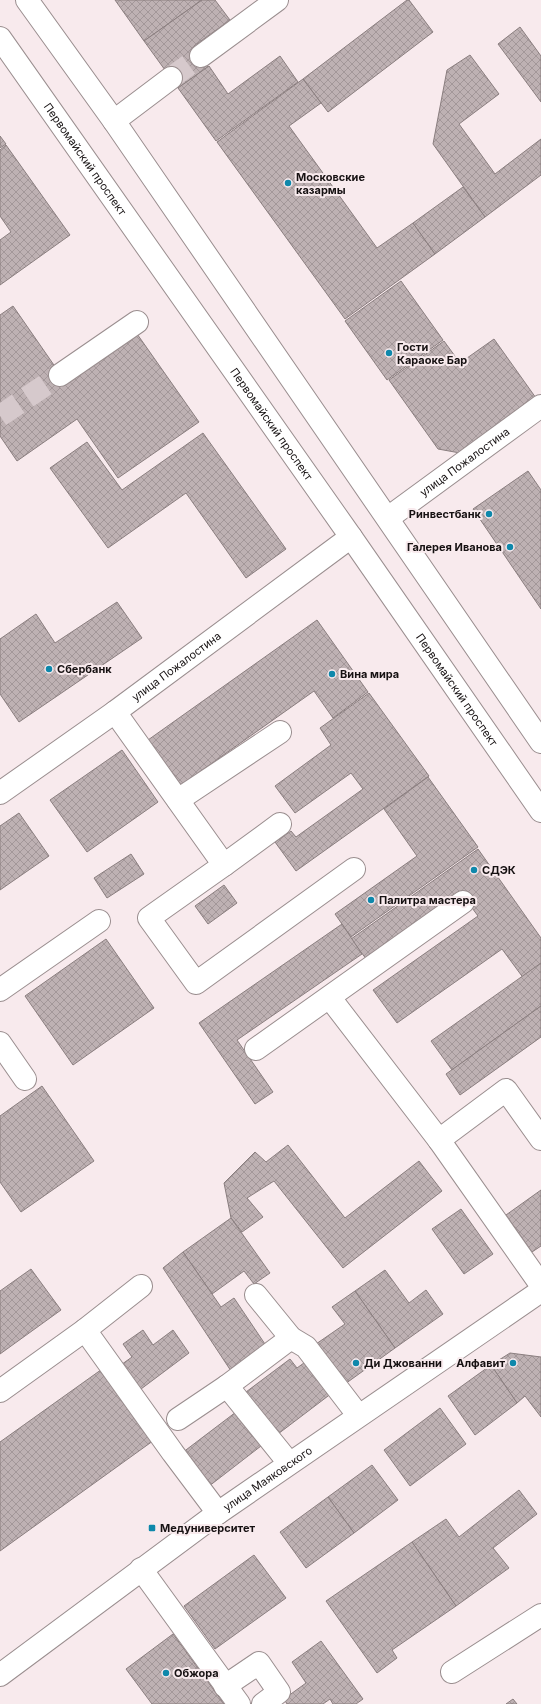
<svg xmlns="http://www.w3.org/2000/svg" width="541" height="1704" font-family="Inter,sans-serif">
  <defs>
    <pattern id="building-cross-hatch" width="8" height="8" patternUnits="userSpaceOnUse"><rect width="8" height="8" fill="#beb1b3"/><path d="M0 0l8 8M0 8l8-8" fill="none" stroke="#a39799"/></pattern>
  </defs>
  <rect width="100%" height="100%" fill="#f8eaed"/>
  <g fill="url(#building-cross-hatch)" stroke="#8a7e7f">
    <polygon points="115,0 202,0 144,41"/>
    <polygon points="202,0 215,0 230,20 194,46 208,67 178,88 144,41"/>
    <polygon points="407,0 409,0 433,32 328,112 303,79"/>
    <polygon points="520,27 541,56 541,102 498,44"/>
    <polygon points="470,55 499,94 459,124 495,174 541,139 541,175 485,217 433,144 447,70"/>
    <polygon points="280,56 298,82 216,141 178,88 209,66 228,94"/>
    <polygon points="303,79 321,103 289,126 377,248 413,223 435,254 345,319 217,142"/>
    <polygon points="0,136 6,144 0,148"/>
    <polygon points="6,145 70,235 0,285 0,240 11,232 0,216 0,150"/>
    <polygon points="463,187 485,217 435,254 413,223"/>
    <polygon points="401,281 443,340 387,380 345,321"/>
    <polygon points="13,306 65,381 135,331 199,422 118,478 77,419 17,461 0,436 0,315"/>
    <polygon points="494,339 536,398 460,453 438,449 389,380 444,341 460,363"/>
    <polygon points="203,433 286,549 246,578 186,493 108,548 50,468 87,442 122,490"/>
    <polygon points="528,471 541,490 541,609 473,509"/>
    <polygon points="117,602 142,638 19,722 0,694 0,639 36,614 55,643"/>
    <polygon points="317,620 368,692 333,718 314,691 181,785 148,740"/>
    <polygon points="369,693 429,776 296,871 275,842 291,831 296,837 363,789 351,773 295,813 275,786 331,745 320,728"/>
    <polygon points="122,750 158,802 87,852 50,800"/>
    <polygon points="428,777 478,847 351,937 335,914 417,856 384,809"/>
    <polygon points="19,813 49,856 0,890 0,826"/>
    <polygon points="478,849 541,938 541,973 527,983 502,949 397,1023 373,990 478,916 461,893 367,960 351,939"/>
    <polygon points="131,854 144,874 107,898 94,878"/>
    <polygon points="224,885 237,903 208,924 195,906"/>
    <polygon points="342,924 362,954 237,1040 273,1092 255,1104 199,1023"/>
    <polygon points="106,939 154,1008 73,1065 25,996"/>
    <polygon points="541,963 541,1006 452,1070 431,1041"/>
    <polygon points="541,1006 541,1037 460,1095 446,1074"/>
    <polygon points="42,1086 94,1161 21,1212 0,1182 0,1116"/>
    <polygon points="288,1145 345,1218 419,1161 442,1191 343,1268 274,1181 247,1198 263,1217 242,1232 231,1218 224,1183 255,1152 266,1162"/>
    <polygon points="541,1190 541,1246 532,1252 506,1215"/>
    <polygon points="461,1209 493,1254 464,1274 432,1229"/>
    <polygon points="231,1218 270,1273 254,1284 244,1271 212,1294 183,1252"/>
    <polygon points="183,1252 221,1307 234,1298 269,1350 233,1374 163,1268"/>
    <polygon points="31,1269 61,1310 0,1354 0,1291"/>
    <polygon points="385,1270 409,1303 426,1290 443,1314 395,1348 355,1291"/>
    <polygon points="355,1291 395,1348 345,1384 316,1344 345,1324 332,1307"/>
    <polygon points="143,1330 153,1345 173,1330 189,1353 137,1392 118,1367 132,1357 123,1344"/>
    <polygon points="510,1353 541,1357 541,1417 525,1396 517,1403 491,1365"/>
    <polygon points="290,1359 297,1368 308,1360 332,1393 278,1434 246,1392"/>
    <polygon points="491,1365 517,1403 475,1435 448,1396"/>
    <polygon points="105,1367 157,1438 0,1551 0,1442"/>
    <polygon points="440,1408 466,1444 410,1486 384,1450"/>
    <polygon points="236,1412 261,1446 204,1490 178,1456"/>
    <polygon points="372,1465 398,1500 354,1533 328,1497"/>
    <polygon points="519,1490 537,1514 493,1548 509,1568 456,1606 412,1542 446,1519 459,1537"/>
    <polygon points="328,1497 354,1533 306,1568 280,1532"/>
    <polygon points="412,1542 456,1606 392,1650 397,1658 377,1673 326,1601"/>
    <polygon points="254,1555 286,1598 215,1649 184,1606"/>
    <polygon points="173,1634 224,1704 152,1704 126,1669"/>
    <polygon points="321,1641 363,1699 356,1704 333,1704 330,1699 323,1704 287,1704 284,1699 306,1683 292,1662"/>
    <polygon points="513,1699 517,1704 506,1704"/>
  </g>
  <g fill="none" stroke-linecap="round" stroke-linejoin="round">
    <g stroke="#d6c9cc" stroke-width="22" stroke-dasharray="22 11" stroke-linecap="butt">
      <polyline points="171,78 201,56"/>
      <polyline points="0,416 60,375"/>
    </g>
    <defs>
      <g id="minor">
        <polyline points="201,56 277,0"/>
        <polyline points="114,121 171,78"/>
        <polyline points="60,375 137,322"/>
        <path id="s1" d="M 388,518 L 541,406"/>
        <polyline points="115,712 224,865 280,824"/>
        <path id="s2" d="M 0,793 L 115,712 L 351,537"/>
        <polyline points="178,800 280,732"/>
        <polyline points="224,865 149,918 196,983 354,869"/>
        <polyline points="0,990 99,921"/>
        <polyline points="330,998 439,1140 541,1285"/>
        <polyline points="0,1043 25,1079"/>
        <polyline points="256,1049 463,902"/>
        <polyline points="439,1140 506,1090 541,1139"/>
        <polyline points="141,1286 85,1330 173,1453 218,1513"/>
        <polyline points="256,1295 291,1338 306,1347 358,1415"/>
        <polyline points="227,1386 291,1338"/>
        <polyline points="0,1391 85,1330"/>
        <polyline points="178,1419 227,1386 289,1463"/>
        <polyline points="141,1569 239,1704"/>
        <polyline points="452,1672 541,1615"/>
        <path id="s3" d="M 0,1675 L 218,1513 L 541,1291"/>
        <polyline points="225,1686 259,1663 279,1692 263,1704"/>
      </g>
      <g id="major">
        <polyline points="27,0 114,121 541,742"/>
        <path id="s4" d="M 0,38 L 351,537 L 541,811"/>
      </g>
    </defs>
    <use href="#minor" stroke="#9a8e8f" stroke-width="24"/>
    <use href="#major" stroke="#9a8e8f" stroke-width="24"/>
    <use href="#minor" stroke="#fff" stroke-width="22"/>
    <use href="#major" stroke="#fff" stroke-width="22"/>
  </g>
  <g fill="#0e88ab" stroke="#f8eaed" stroke-width="1.5">
    <circle cx="288" cy="183" r="4"/>
    <circle cx="389" cy="353" r="4"/>
    <circle cx="489" cy="514" r="4"/>
    <circle cx="510" cy="547" r="4"/>
    <circle cx="49" cy="669" r="4"/>
    <circle cx="332" cy="674" r="4"/>
    <circle cx="474" cy="870" r="4"/>
    <circle cx="371" cy="900" r="4"/>
    <circle cx="356" cy="1363" r="4"/>
    <circle cx="513" cy="1363" r="4"/>
    <rect x="148" y="1524" width="8" height="8" rx="2"/>
    <circle cx="166" cy="1673" r="4"/>
  </g>
  <g text-anchor="middle" stroke-width="4" stroke-linejoin="round" paint-order="stroke">
    <g font-size="11" fill="#161112" stroke="#f8eaed">
      <text dy="4" stroke="none"><textPath href="#s4" startOffset="148">Первомайский проспект</textPath></text>
      <text dy="4" stroke="none"><textPath href="#s4" startOffset="472">Первомайский проспект</textPath></text>
      <text dy="4" stroke="none"><textPath href="#s1" startOffset="95">улица Пожалостина</textPath></text>
      <text dy="4" stroke="none"><textPath href="#s2" startOffset="217">улица Пожалостина</textPath></text>
      <text dy="4" stroke="none"><textPath href="#s4" startOffset="796">Первомайский проспект</textPath></text>
      <text dy="4" stroke="none"><textPath href="#s3" startOffset="332">улица Маяковского</textPath></text>
    </g>
    <g font-size="11" font-weight="bold" fill="#161112" stroke="#f8eaed" text-anchor="start">
      <text x="296" y="181">Московские<tspan x="296" dy="13">казармы</tspan></text>
      <text x="397" y="351">Гости<tspan x="397" dy="13">Караоке Бар</tspan></text>
      <text x="481" y="518" text-anchor="end">Ринвестбанк</text>
      <text x="502" y="551" text-anchor="end">Галерея Иванова</text>
      <text x="57" y="673">Сбербанк</text>
      <text x="340" y="678">Вина мира</text>
      <text x="482" y="874">СДЭК</text>
      <text x="379" y="904">Палитра мастера</text>
      <text x="364" y="1367">Ди Джованни</text>
      <text x="505" y="1367" text-anchor="end">Алфавит</text>
      <text x="160" y="1532">Медуниверситет</text>
      <text x="174" y="1677">Обжора</text>
    </g>
  </g>
</svg>
